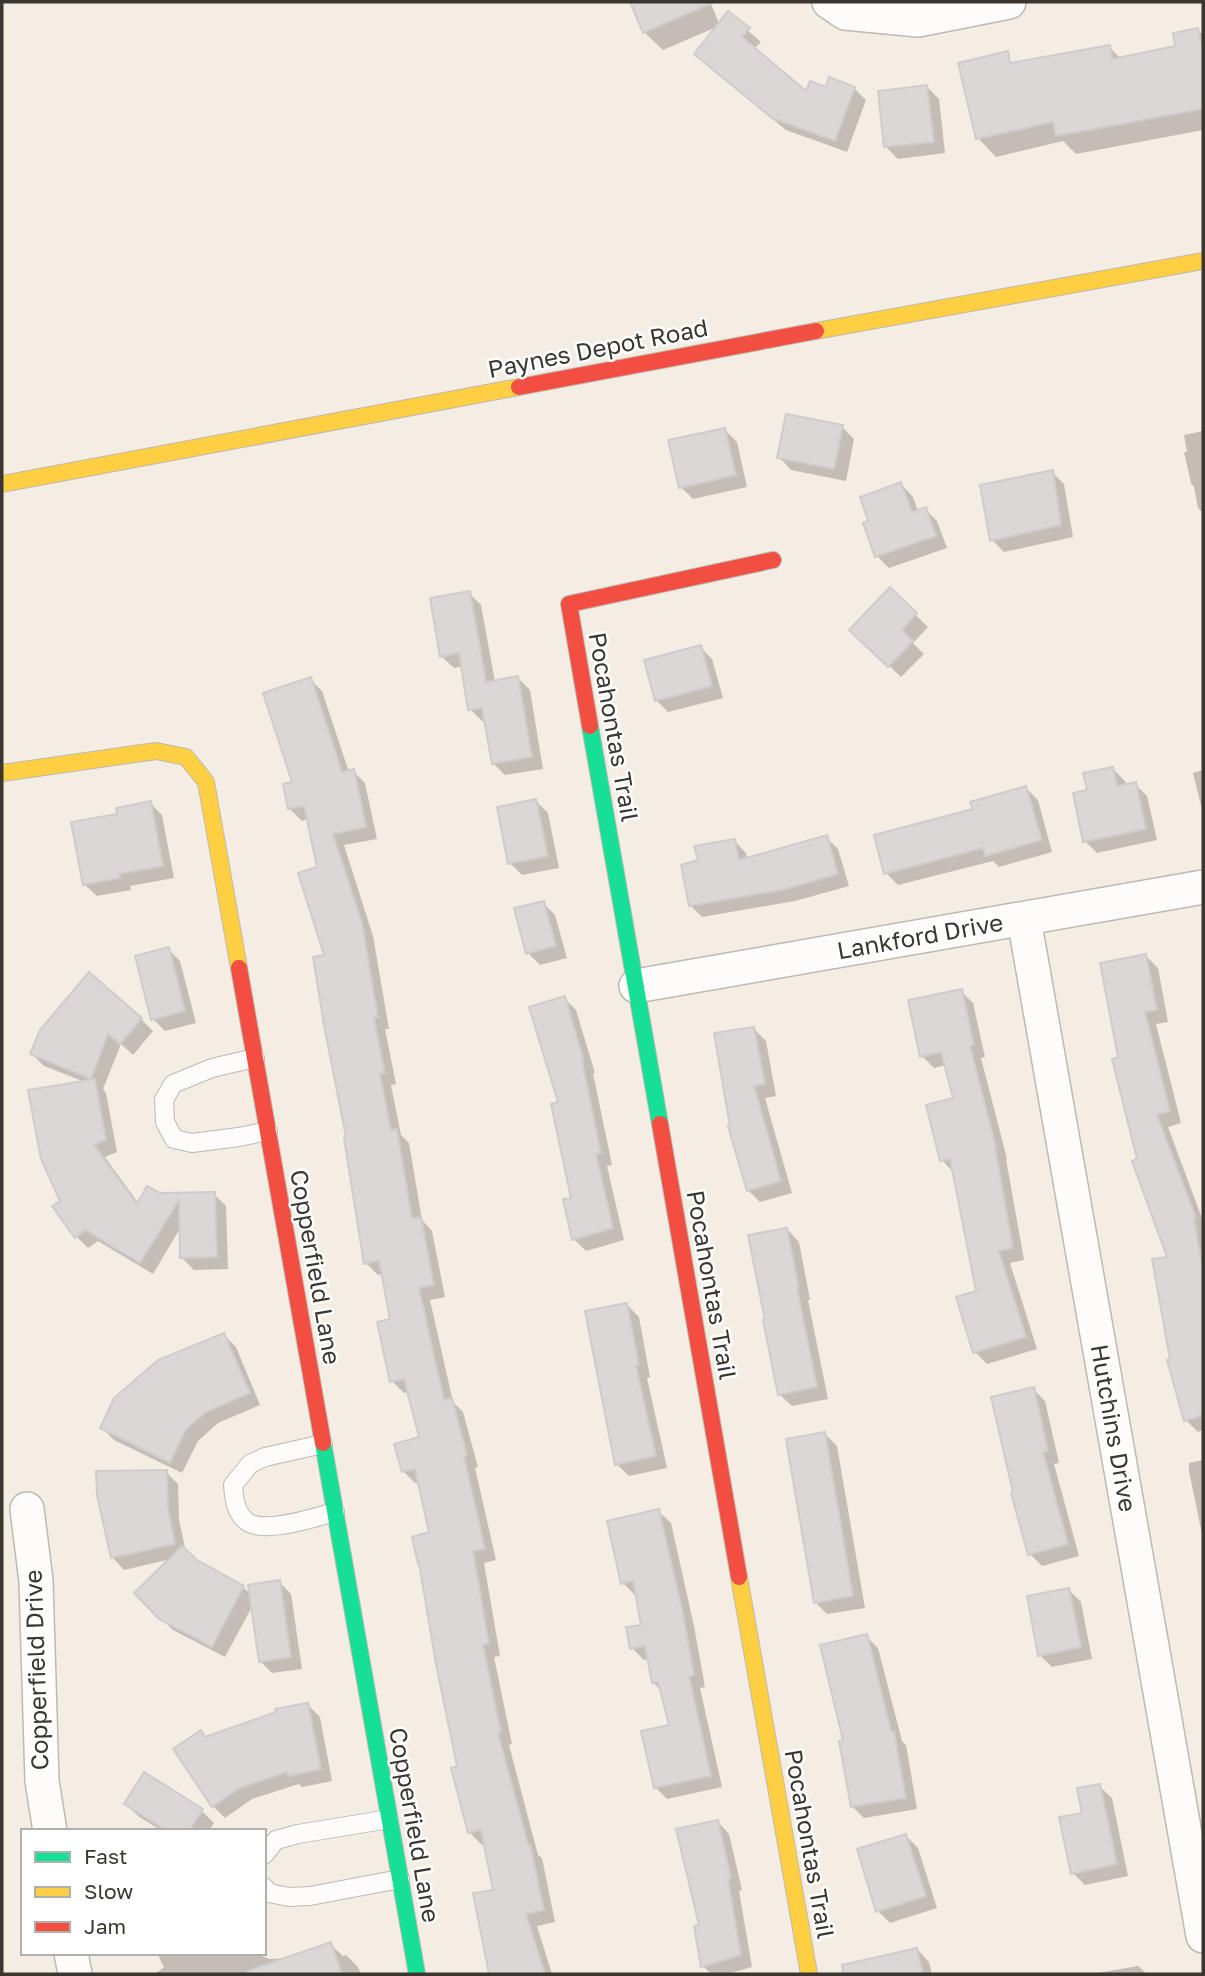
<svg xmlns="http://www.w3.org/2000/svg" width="1205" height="1976" font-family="'Golos Text',sans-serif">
  <rect width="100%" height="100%" fill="#f4ede4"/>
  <g fill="#0003">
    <polygon points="631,2 710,2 720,25 729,14 761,42 754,49 807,94 827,89 854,88 866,100 847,152 786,130 708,66 696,54 719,26 663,50 644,32"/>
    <polygon points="1197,30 1201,33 1203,33 1203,130 1076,154 1063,141 996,157 978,138 1001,75 1109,47 1121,59 1177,47"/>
    <polygon points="927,87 939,99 945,153 898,159 886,147"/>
    <polygon points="842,427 854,439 846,481 791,470 779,457"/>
    <polygon points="725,430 737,442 747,487 693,499 681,487"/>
    <polygon points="1203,431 1203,513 1198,508 1194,487 1191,483 1184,452 1187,452 1184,435"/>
    <polygon points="1052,472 1064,484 1073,537 1004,552 992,540"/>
    <polygon points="901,484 913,497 918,511 925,509 937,521 947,548 889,568 877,556"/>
    <polygon points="890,590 928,627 913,643 924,654 901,677 852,630"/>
    <polygon points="469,593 481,605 495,682 518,678 530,690 543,769 505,775 493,763 486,721 482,721 470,709 463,666 454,668 441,656"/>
    <polygon points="700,647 712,659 723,698 668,712 656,700"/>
    <polygon points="310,679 322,691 349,772 353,771 365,783 377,839 344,845 373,936 389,1029 385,1029 396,1084 391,1085 401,1135 409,1143 422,1220 432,1231 445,1297 430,1300 453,1402 463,1412 478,1467 475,1468 496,1560 484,1563 500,1656 494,1657 512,1744 509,1745 538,1855 542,1858 555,1922 537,1926 552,1974 490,1974 486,1961 488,1960 495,1891 486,1844 482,1845 470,1833 459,1767 431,1534 420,1482 415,1483 403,1471 421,1439 409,1392 404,1393 392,1381 392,1320 383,1274 378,1275 366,1263 348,1139 326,956 319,869 309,819 302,821 290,809"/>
    <polygon points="1112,768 1125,781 1126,786 1135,784 1147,796 1157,840 1097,853 1085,841 1089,791"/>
    <polygon points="1203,770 1203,814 1193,773"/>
    <polygon points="1026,788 1038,800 1052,852 999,867 993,861 898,885 886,873 975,811"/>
    <polygon points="536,801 548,813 559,868 522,875 510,863"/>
    <polygon points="150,803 162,815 174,878 130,886 131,890 97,896 84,884 119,815"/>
    <polygon points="826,837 838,849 849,886 795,901 702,917 690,905 700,861 734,840 746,853 747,859"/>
    <polygon points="543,903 555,915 567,958 540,965 528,953"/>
    <polygon points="168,949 180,961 196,1023 165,1031 153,1019"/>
    <polygon points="1146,956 1158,968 1168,1022 1156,1024 1181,1123 1168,1127 1203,1221 1203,1430 1198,1432 1186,1420 1172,1361 1170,1258 1139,1161 1120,1059"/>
    <polygon points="961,991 973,1003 985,1057 981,1058 1007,1159 1006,1159 1024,1260 1010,1263 1037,1349 987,1364 975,1352 978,1292 954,1173 942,1160 955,1099 946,1065 934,1068 922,1056"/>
    <polygon points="564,998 576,1010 595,1073 593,1073 612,1165 607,1166 624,1240 586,1251 574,1239 573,1199 560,1103"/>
    <polygon points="141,1019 153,1031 133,1055 121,1044 103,1089 106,1093 117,1152 105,1157 139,1204 214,1194 226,1206 228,1269 194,1270 182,1258 181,1227 153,1274 98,1241 88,1248 76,1236 62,1201 85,1082 44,1066 32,1054"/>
    <polygon points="754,1029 766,1041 776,1096 765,1098 792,1193 760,1202 748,1190"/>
    <polygon points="787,1229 799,1242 810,1300 808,1300 828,1399 792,1406 779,1394"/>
    <polygon points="627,1305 639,1317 650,1377 647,1378 667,1468 629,1476 617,1464"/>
    <polygon points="224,1335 236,1347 260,1405 218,1423 198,1441 182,1473 114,1440 102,1428"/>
    <polygon points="1033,1389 1045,1401 1059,1463 1054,1464 1079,1556 1042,1566 1030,1554"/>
    <polygon points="825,1434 837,1446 865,1608 827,1614 815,1602"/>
    <polygon points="1203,1460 1203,1539 1189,1471 1189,1463"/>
    <polygon points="166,1472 178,1484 179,1520 186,1552 196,1562 243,1587 251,1595 279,1582 291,1594 302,1669 272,1673 260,1661 253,1605 225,1657 173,1630 136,1593 171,1559 124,1570 112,1557"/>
    <polygon points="658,1511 671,1523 694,1626 705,1687 700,1688 722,1787 667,1799 655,1787 671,1727 662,1692 653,1682 649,1659 644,1660 632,1648 643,1626 637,1594 635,1595 623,1583"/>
    <polygon points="1069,1590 1081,1602 1092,1659 1052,1667 1040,1655"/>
    <polygon points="866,1636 878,1648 902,1741 906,1745 917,1809 864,1818 852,1806 845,1741"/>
    <polygon points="308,1705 320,1717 332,1781 302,1787 299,1784 252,1799 225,1818 213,1806 201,1733 206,1738"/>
    <polygon points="1099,1786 1112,1798 1128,1876 1085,1885 1073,1873 1084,1814"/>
    <polygon points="126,1803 202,1811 214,1823 209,1831 162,1831 138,1816"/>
    <polygon points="717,1821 729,1834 742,1890 739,1891 752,1967 727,1974 711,1974 703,1966 701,1927"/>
    <polygon points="906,1836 918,1848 937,1908 890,1923 878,1911"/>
    <polygon points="330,1944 343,1956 346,1955 358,1967 361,1974 155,1974 164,1967 157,1953 254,1953 269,1959 289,1958"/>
    <polygon points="917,1949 929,1962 932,1974 874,1974 871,1960"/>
    <polygon points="1138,1966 1147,1974 1091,1974"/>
  </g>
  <g fill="#dbd7d6" stroke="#d0cccb" stroke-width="2">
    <polygon points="630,2 715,2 643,33"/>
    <polygon points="728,11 750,28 742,37 806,91 810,81 826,87 829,77 855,87 835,141 772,118 694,54"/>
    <polygon points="1198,28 1203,52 1203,109 1056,136 1053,122 976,139 958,63 1008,51 1010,63 1110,45 1112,59 1175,46 1173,33"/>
    <polygon points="927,85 934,142 884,147 878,91"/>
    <polygon points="786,414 843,425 834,469 777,458"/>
    <polygon points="725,428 736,475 679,488 668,440"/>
    <polygon points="1053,470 1061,525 990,541 980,485"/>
    <polygon points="901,482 912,512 926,507 936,536 875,557 863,523 868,521 860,497"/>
    <polygon points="890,587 917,613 902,630 913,641 888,667 849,630"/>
    <polygon points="470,591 486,682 518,676 532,757 492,764 482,708 468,710 459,653 440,657 430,598"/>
    <polygon points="701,645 712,686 655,701 644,660"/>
    <polygon points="311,677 342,772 354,769 366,827 333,834 362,923 378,1017 374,1018 385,1073 380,1074 391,1130 397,1129 412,1218 421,1217 434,1285 419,1288 444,1400 452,1398 467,1455 464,1456 485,1549 473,1551 489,1644 483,1645 501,1732 498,1733 528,1844 530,1844 544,1910 526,1914 545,1974 489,1974 473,1893 493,1890 481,1830 468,1833 451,1768 457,1766 436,1664 419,1563 418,1564 412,1537 429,1532 415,1469 402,1472 394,1444 419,1437 404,1379 390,1382 377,1322 390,1319 379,1261 364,1264 344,1138 346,1137 324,1025 313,957 324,955 298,873 317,867 304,806 288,809 283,784 292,782 263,693"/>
    <polygon points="1113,767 1117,786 1136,782 1146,829 1083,842 1073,793 1087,790 1083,773"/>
    <polygon points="1026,786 1042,840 985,856 983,848 884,874 874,835 973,809 970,802"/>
    <polygon points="536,799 548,856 508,864 497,807"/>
    <polygon points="151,801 163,866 119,874 120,878 83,885 71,822 117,814 116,808"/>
    <polygon points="827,835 838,874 782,890 689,906 681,865 698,860 694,846 735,839 739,860"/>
    <polygon points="544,901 556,946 526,954 514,908"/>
    <polygon points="169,947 185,1011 151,1020 135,956"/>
    <polygon points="1146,954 1157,1010 1145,1012 1170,1111 1157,1115 1196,1218 1194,1219 1203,1270 1203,1415 1184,1421 1167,1360 1170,1359 1152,1259 1167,1257 1132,1161 1137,1159 1112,1059 1118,1057 1100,963"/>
    <polygon points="89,972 142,1018 120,1044 108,1034 91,1079 30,1054 40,1030"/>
    <polygon points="962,989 974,1045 970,1046 996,1147 995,1147 1013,1248 999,1251 1026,1337 973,1353 956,1297 976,1291 950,1159 940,1161 926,1105 953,1098 941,1052 920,1057 908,1000"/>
    <polygon points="565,996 584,1061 582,1061 601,1153 596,1154 613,1228 572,1240 563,1199 571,1198 551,1104 558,1102 529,1007"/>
    <polygon points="754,1027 765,1084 754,1086 781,1181 747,1191 728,1126 730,1126 714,1033"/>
    <polygon points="95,1079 106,1140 94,1145 137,1204 147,1186 160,1193 215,1192 217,1257 180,1258 179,1200 140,1263 85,1230 75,1238 52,1206 60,1201 41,1159 28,1090"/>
    <polygon points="787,1228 799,1288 797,1288 817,1387 778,1395 763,1320 765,1320 748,1235"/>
    <polygon points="627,1303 639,1365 636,1366 656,1456 615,1465 585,1311"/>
    <polygon points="224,1333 250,1393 206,1412 186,1429 170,1463 100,1428 114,1398 158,1360"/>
    <polygon points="1034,1387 1048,1451 1043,1452 1068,1544 1028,1555 1011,1493 1013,1492 991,1397"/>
    <polygon points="825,1432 853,1596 814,1603 786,1439"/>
    <polygon points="167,1470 168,1507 175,1544 111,1558 97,1495 96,1471"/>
    <polygon points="659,1509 683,1613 694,1675 689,1676 711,1776 654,1788 641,1731 669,1725 658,1682 652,1683 645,1646 630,1649 626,1627 641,1625 633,1581 621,1584 607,1521"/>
    <polygon points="182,1546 197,1560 244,1586 212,1647 159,1619 134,1593"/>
    <polygon points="280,1580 291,1657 259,1662 248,1585"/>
    <polygon points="1069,1588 1081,1647 1038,1656 1027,1596"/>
    <polygon points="867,1634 891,1731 894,1731 906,1798 851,1807 839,1741 843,1740 820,1645"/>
    <polygon points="308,1703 321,1769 288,1776 287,1772 240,1788 212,1807 173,1749 201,1730 205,1737 276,1712 275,1709"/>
    <polygon points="144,1772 203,1809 189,1831 167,1831 124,1804"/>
    <polygon points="1100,1784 1117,1864 1071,1874 1059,1817 1082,1813 1077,1788"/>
    <polygon points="718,1820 731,1878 728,1879 741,1955 701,1967 694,1926 699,1925 676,1829"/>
    <polygon points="906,1834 926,1896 876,1912 857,1849"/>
    <polygon points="331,1942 342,1974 248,1974 247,1971"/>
    <polygon points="917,1948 923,1974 843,1974 842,1965"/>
  </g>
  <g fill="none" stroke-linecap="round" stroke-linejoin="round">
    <defs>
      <g id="lane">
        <polyline points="255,1058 212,1068 173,1084 164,1100 165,1122 174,1139 192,1143 239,1137 268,1131"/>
        <path d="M 323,1444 L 265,1457 L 250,1464 L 233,1485 C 234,1497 235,1511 245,1520 C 261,1536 315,1517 335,1512"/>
        <polyline points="264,1855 276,1840 298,1834 389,1819"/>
        <polyline points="264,1887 269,1893 289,1897 310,1896 400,1879"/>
      </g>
      <g id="street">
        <polyline points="829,2 845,13 918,20 1009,2"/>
        <polyline points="1024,919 1203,1936"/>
        <polyline points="636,986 1203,887"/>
        <polyline points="27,1509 36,1581 42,1781 50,1831"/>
        <polyline points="71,1953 75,1974"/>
      </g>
      <g id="fast">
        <polyline points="590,726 660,1124"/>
        <polyline points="323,1443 417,1974"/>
      </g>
      <g id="slow">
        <polyline points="816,331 1203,261"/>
        <polyline points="2,484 519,387"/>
        <polyline points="2,773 156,751 186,757 206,782 239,968"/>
        <polyline points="739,1577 809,1974"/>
      </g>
      <g id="jam">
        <polyline points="519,387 816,331"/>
        <polyline points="590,726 569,604 773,560"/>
        <polyline points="239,968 323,1443"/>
        <polyline points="660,1124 739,1577"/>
      </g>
    </defs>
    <use href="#lane" stroke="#beb9b1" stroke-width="20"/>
    <use href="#street" stroke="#beb9b1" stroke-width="36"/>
    <use href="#fast" stroke="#beb9b1" stroke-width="18"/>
    <use href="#slow" stroke="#beb9b1" stroke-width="18"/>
    <use href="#jam" stroke="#beb9b1" stroke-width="18"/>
    <use href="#lane" stroke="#fdfcfb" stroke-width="18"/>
    <use href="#street" stroke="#fdfcfb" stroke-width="33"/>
    <use href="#fast" stroke="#16e098" stroke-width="16"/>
    <use href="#slow" stroke="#ffcf43" stroke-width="16"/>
    <use href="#jam" stroke="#f24e42" stroke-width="16"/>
  </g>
  <g text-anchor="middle" stroke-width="5" stroke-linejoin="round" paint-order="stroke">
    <g font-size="24" fill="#3b3630" stroke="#fff">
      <text transform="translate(598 349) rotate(-11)" y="8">Paynes Depot Road</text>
      <text transform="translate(613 727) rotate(80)" y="8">Pocahontas Trail</text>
      <text transform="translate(920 937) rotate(-10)" y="8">Lankford Drive</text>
      <text transform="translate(315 1267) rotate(80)" y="8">Copperfield Lane</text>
      <text transform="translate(711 1285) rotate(80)" y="8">Pocahontas Trail</text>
      <text transform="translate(1113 1428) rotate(80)" y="8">Hutchins Drive</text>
      <text transform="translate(37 1670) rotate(-92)" y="8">Copperfield Drive</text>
      <text transform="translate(414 1825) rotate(80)" y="8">Copperfield Lane</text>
      <text transform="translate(809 1844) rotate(80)" y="8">Pocahontas Trail</text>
    </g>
  </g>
  <rect width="1205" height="1976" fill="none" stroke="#3b3630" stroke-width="7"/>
  <rect x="21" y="1829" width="245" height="126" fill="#ffffff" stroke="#b1afac" stroke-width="2"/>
  <rect x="35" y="1852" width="35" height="10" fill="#16e098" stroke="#b1afac" stroke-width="2"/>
  <text x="84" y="1864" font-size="21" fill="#3b3630">Fast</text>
  <rect x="35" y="1887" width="35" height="10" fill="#ffcf43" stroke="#b1afac" stroke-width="2"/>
  <text x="84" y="1899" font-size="21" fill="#3b3630">Slow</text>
  <rect x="35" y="1922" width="35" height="10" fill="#f24e42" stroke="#b1afac" stroke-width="2"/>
  <text x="84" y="1934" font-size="21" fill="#3b3630">Jam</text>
</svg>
